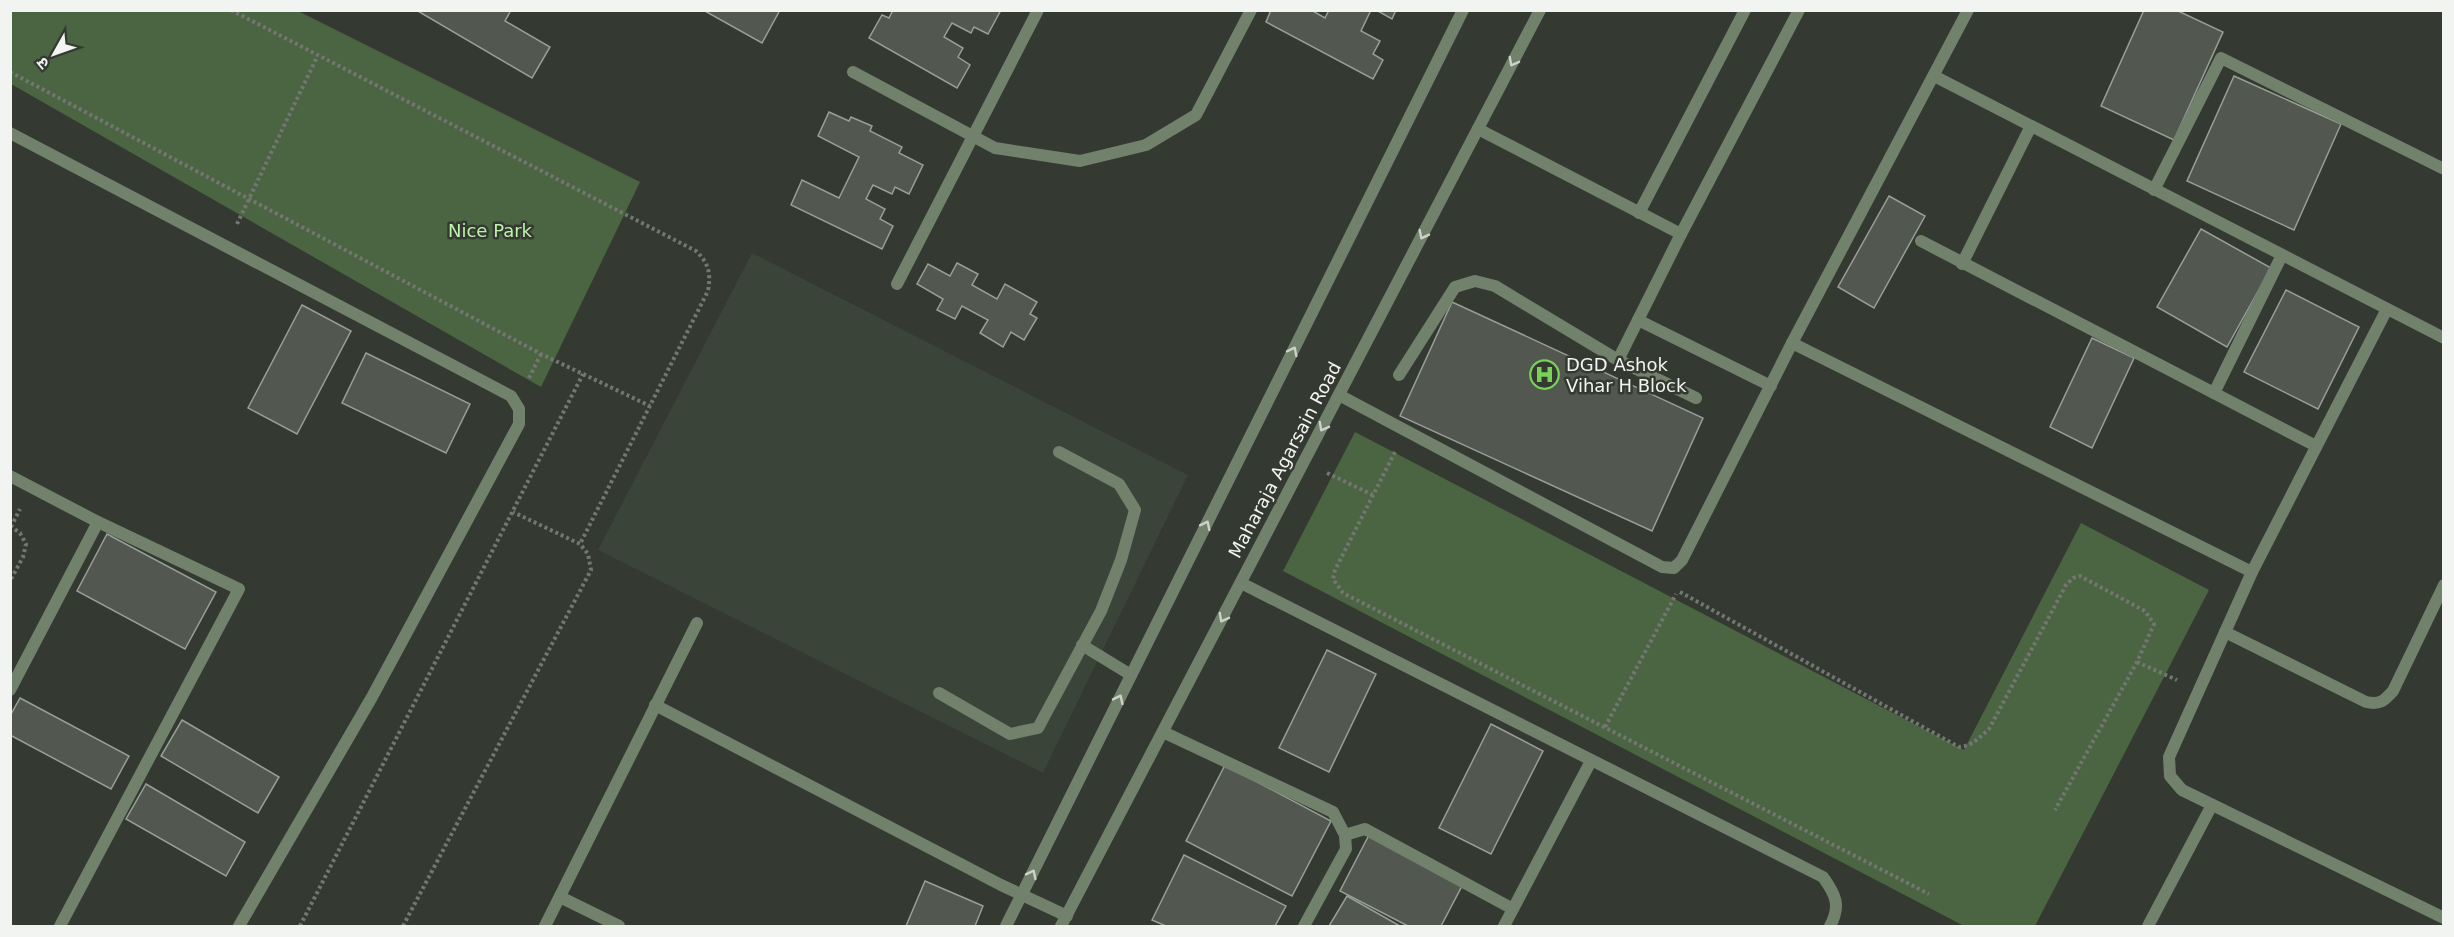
<svg xmlns="http://www.w3.org/2000/svg" width="2454" height="937" font-family="'DejaVu Sans','Noto Sans Devanagari',sans-serif">
  <rect width="100%" height="100%" fill="#343932"/>
  <polygon fill="#3b4438" points="752,253 1188,475 1043,773 598,550"/>
  <g fill="#4b6441">
    <polygon points="11,10 298,11 640,182 541,387 11,84"/>
    <polygon points="1355,432 1964,750 2081,523 2209,590 2035,926 1964,926 1283,571"/>
  </g>
  <g fill="#525850" stroke="#989f96" stroke-width="1.5">
    <polygon points="416,10 511,10 505,21 550,47 532,78"/>
    <polygon points="703,10 780,10 762,43"/>
    <polygon points="893,10 1001,10 988,34 974,27 971,33 952,23 944,37 963,48 958,57 970,65 957,88 869,38 882,15 889,18"/>
    <polygon points="1271,10 1311,10 1325,18 1329,10 1371,10 1361,31 1380,41 1373,54 1383,60 1373,79 1266,22"/>
    <polygon points="1376,10 1396,10 1392,19"/>
    <polygon points="2144,10 2176,10 2223,32 2174,140 2101,106"/>
    <polygon points="2234,76 2341,124 2294,230 2187,181"/>
    <polygon points="829,112 849,121 851,117 872,126 870,131 902,147 899,153 923,165 909,194 895,187 892,194 873,185 866,199 885,209 880,219 893,226 882,249 791,205 802,180 839,198 859,157 818,136"/>
    <polygon points="1889,196 1925,216 1874,308 1838,287"/>
    <polygon points="2201,229 2271,268 2227,347 2157,307"/>
    <polygon points="957,263 978,274 972,285 997,299 1005,284 1037,302 1030,314 1037,318 1024,340 1011,332 1003,347 980,333 988,320 962,306 955,319 937,310 943,299 917,284 928,264 950,276"/>
    <polygon points="2286,290 2359,327 2318,409 2244,372"/>
    <polygon points="1452,302 1703,418 1652,531 1400,416"/>
    <polygon points="302,305 351,331 297,434 248,408"/>
    <polygon points="2092,338 2134,358 2092,448 2050,427"/>
    <polygon points="366,353 470,404 446,453 342,403"/>
    <polygon points="107,534 216,592 185,649 77,591"/>
    <polygon points="1327,650 1376,674 1329,772 1279,748"/>
    <polygon points="20,698 129,756 111,789 10,735 10,716"/>
    <polygon points="182,720 279,777 258,813 161,756"/>
    <polygon points="1491,724 1543,751 1491,854 1439,828"/>
    <polygon points="1225,765 1331,821 1292,896 1186,841"/>
    <polygon points="146,784 245,842 226,876 126,819"/>
    <polygon points="1369,835 1463,884 1441,926 1408,926 1340,891"/>
    <polygon points="1184,855 1286,906 1275,926 1166,926 1152,920"/>
    <polygon points="925,881 983,906 975,926 906,926"/>
    <polygon points="1347,896 1400,926 1329,926"/>
  </g>
  <g fill="none" stroke-linecap="round" stroke-linejoin="round">
    <g stroke="#737771" stroke-width="4" stroke-dasharray="3 3" stroke-linecap="butt">
      <path d="M 231,10 L 696,251 C 709,263 711,274 708,291 L 580,544"/>
      <polyline points="10,72 541,354 650,406"/>
      <polyline points="237,224 317,57"/>
      <polyline points="529,378 541,354"/>
      <polyline points="1395,452 1335,570 1333,579 1343,593 1929,894"/>
      <polyline points="1327,473 1373,495"/>
      <polyline points="10,526 20,533 26,544 23,557 10,581"/>
      <polyline points="11,527 20,509"/>
      <path d="M 1680,592 L 1959,747 C 1972,746 1979,738 1989,729 L 2066,585 L 2073,578 L 2080,576 L 2145,611 L 2154,624 L 2137,662 L 2055,810"/>
      <polyline points="2137,662 2177,680"/>
      <polyline points="1605,727 1676,594"/>
      <polyline points="300,926 583,374"/>
      <polyline points="403,926 591,570 588,554 580,544 513,512"/>
    </g>
    <g stroke="#71816c" stroke-width="12">
      <polyline points="1082,645 1131,675"/>
      <polyline points="939,693 1010,734 1038,728 1101,611 1121,560 1135,510 1119,484 1059,452"/>
      <polyline points="2148,926 2212,805"/>
    </g>
    <g stroke="#71816c" stroke-width="12">
      <polyline points="853,72 995,148 1080,161 1146,145 1196,115 1251,10"/>
      <polyline points="1934,76 2444,338"/>
      <polyline points="1478,129 1681,234"/>
      <polyline points="10,133 511,396 519,409 519,424 372,697 239,926"/>
      <polyline points="2154,190 2221,58 2444,169"/>
      <polyline points="1639,213 1745,10"/>
      <polyline points="1921,241 2316,446"/>
      <polyline points="1962,264 2031,126"/>
      <polyline points="897,284 1038,10"/>
      <polyline points="2387,309 2252,572 2169,757 2170,776 2182,790 2444,918"/>
      <polyline points="1638,320 1771,386"/>
      <polyline points="1792,343 2252,572"/>
      <polyline points="1618,360 1681,234 1799,10"/>
      <polyline points="1399,375 1455,287 1475,281 1495,286 1618,360 1696,398"/>
      <polyline points="2214,393 2282,255"/>
      <polyline points="1339,395 1662,567 1674,568 1682,560 1792,343 1968,10"/>
      <polyline points="10,476 98,522 239,589 60,926"/>
      <path d="M 1241,583 L 1823,877 C 1836,895 1841,906 1830,926"/>
      <path d="M 2225,632 L 2366,702 C 2380,705 2384,701 2393,691 L 2444,585"/>
      <polyline points="10,690 98,522"/>
      <polyline points="655,705 1001,885 1067,916"/>
      <polyline points="1163,732 1333,812 1345,835 1346,849 1304,926"/>
      <polyline points="1345,835 1365,829 1513,909"/>
      <polyline points="560,897 619,926"/>
      <polyline points="545,926 697,623"/>
      <polyline points="1006,926 1463,10"/>
      <polyline points="1061,926 1540,10"/>
      <polyline points="1504,926 1591,761"/>
    </g>
  </g>
  <defs><path id="oneway-chevron" d="M-2-3.5L2.5 0L-2 3.5" fill="none" stroke-width="1.6" stroke-linecap="round" stroke-linejoin="round" transform="scale(1.5)"/></defs>
  <g stroke="#cbd2c8">
    <use href="#oneway-chevron" transform="translate(1513 62) rotate(118)"/>
    <use href="#oneway-chevron" transform="translate(1423 235) rotate(117)"/>
    <use href="#oneway-chevron" transform="translate(1293 351) rotate(-63)"/>
    <use href="#oneway-chevron" transform="translate(1323 427) rotate(118)"/>
    <use href="#oneway-chevron" transform="translate(1206 525) rotate(-63)"/>
    <use href="#oneway-chevron" transform="translate(1223 618) rotate(118)"/>
    <use href="#oneway-chevron" transform="translate(1119 699) rotate(-64)"/>
    <use href="#oneway-chevron" transform="translate(1032 874) rotate(-64)"/>
  </g>
  <defs>
    <symbol id="hospital-ring" viewBox="-11 -11 22 22"><circle r="9.5" fill="#343932" stroke="#7ad157" stroke-width="1.5"/><path d="M-5-5h3v3.5h4V-5h3V5h-3V1.5h-4V5h-3Z" fill="#7ad157"/></symbol>
  </defs>
  <g fill-rule="evenodd">
    <use href="#hospital-ring" x="1528" y="358" width="33" height="33"/>
  </g>
  <g text-anchor="middle" stroke-width="5" stroke-linejoin="round" paint-order="stroke">
    <g font-size="18" fill="#bcf3a9" stroke="#343932">
      <text x="490" y="237">Nice Park</text>
    </g>
    <g font-size="18" fill="#f1f4f0" stroke="#343932" text-anchor="start">
      <text x="1566" y="371">DGD Ashok<tspan x="1566" dy="21">Vihar H Block</tspan></text>
    </g>
    <g font-size="18" fill="#f1f4f0" stroke="#343932">
      <text transform="translate(1285 460) rotate(-62)" y="6">Maharaja Agarsain Road</text>
    </g>
  </g>
  <rect width="2454" height="937" fill="none" stroke="#f1f4f0" stroke-width="24"/>
  <g transform="translate(54 54) rotate(230)" stroke="#343932" stroke-width="4.5" paint-order="stroke">
  <path d="M0-4.5L10 22L0 15L-10 22Z" fill="#f1f4f0"/>
  <text y="-9" font-size="16" font-weight="bold" text-anchor="middle" fill="#f1f4f0">उ</text>
  </g>
</svg>
